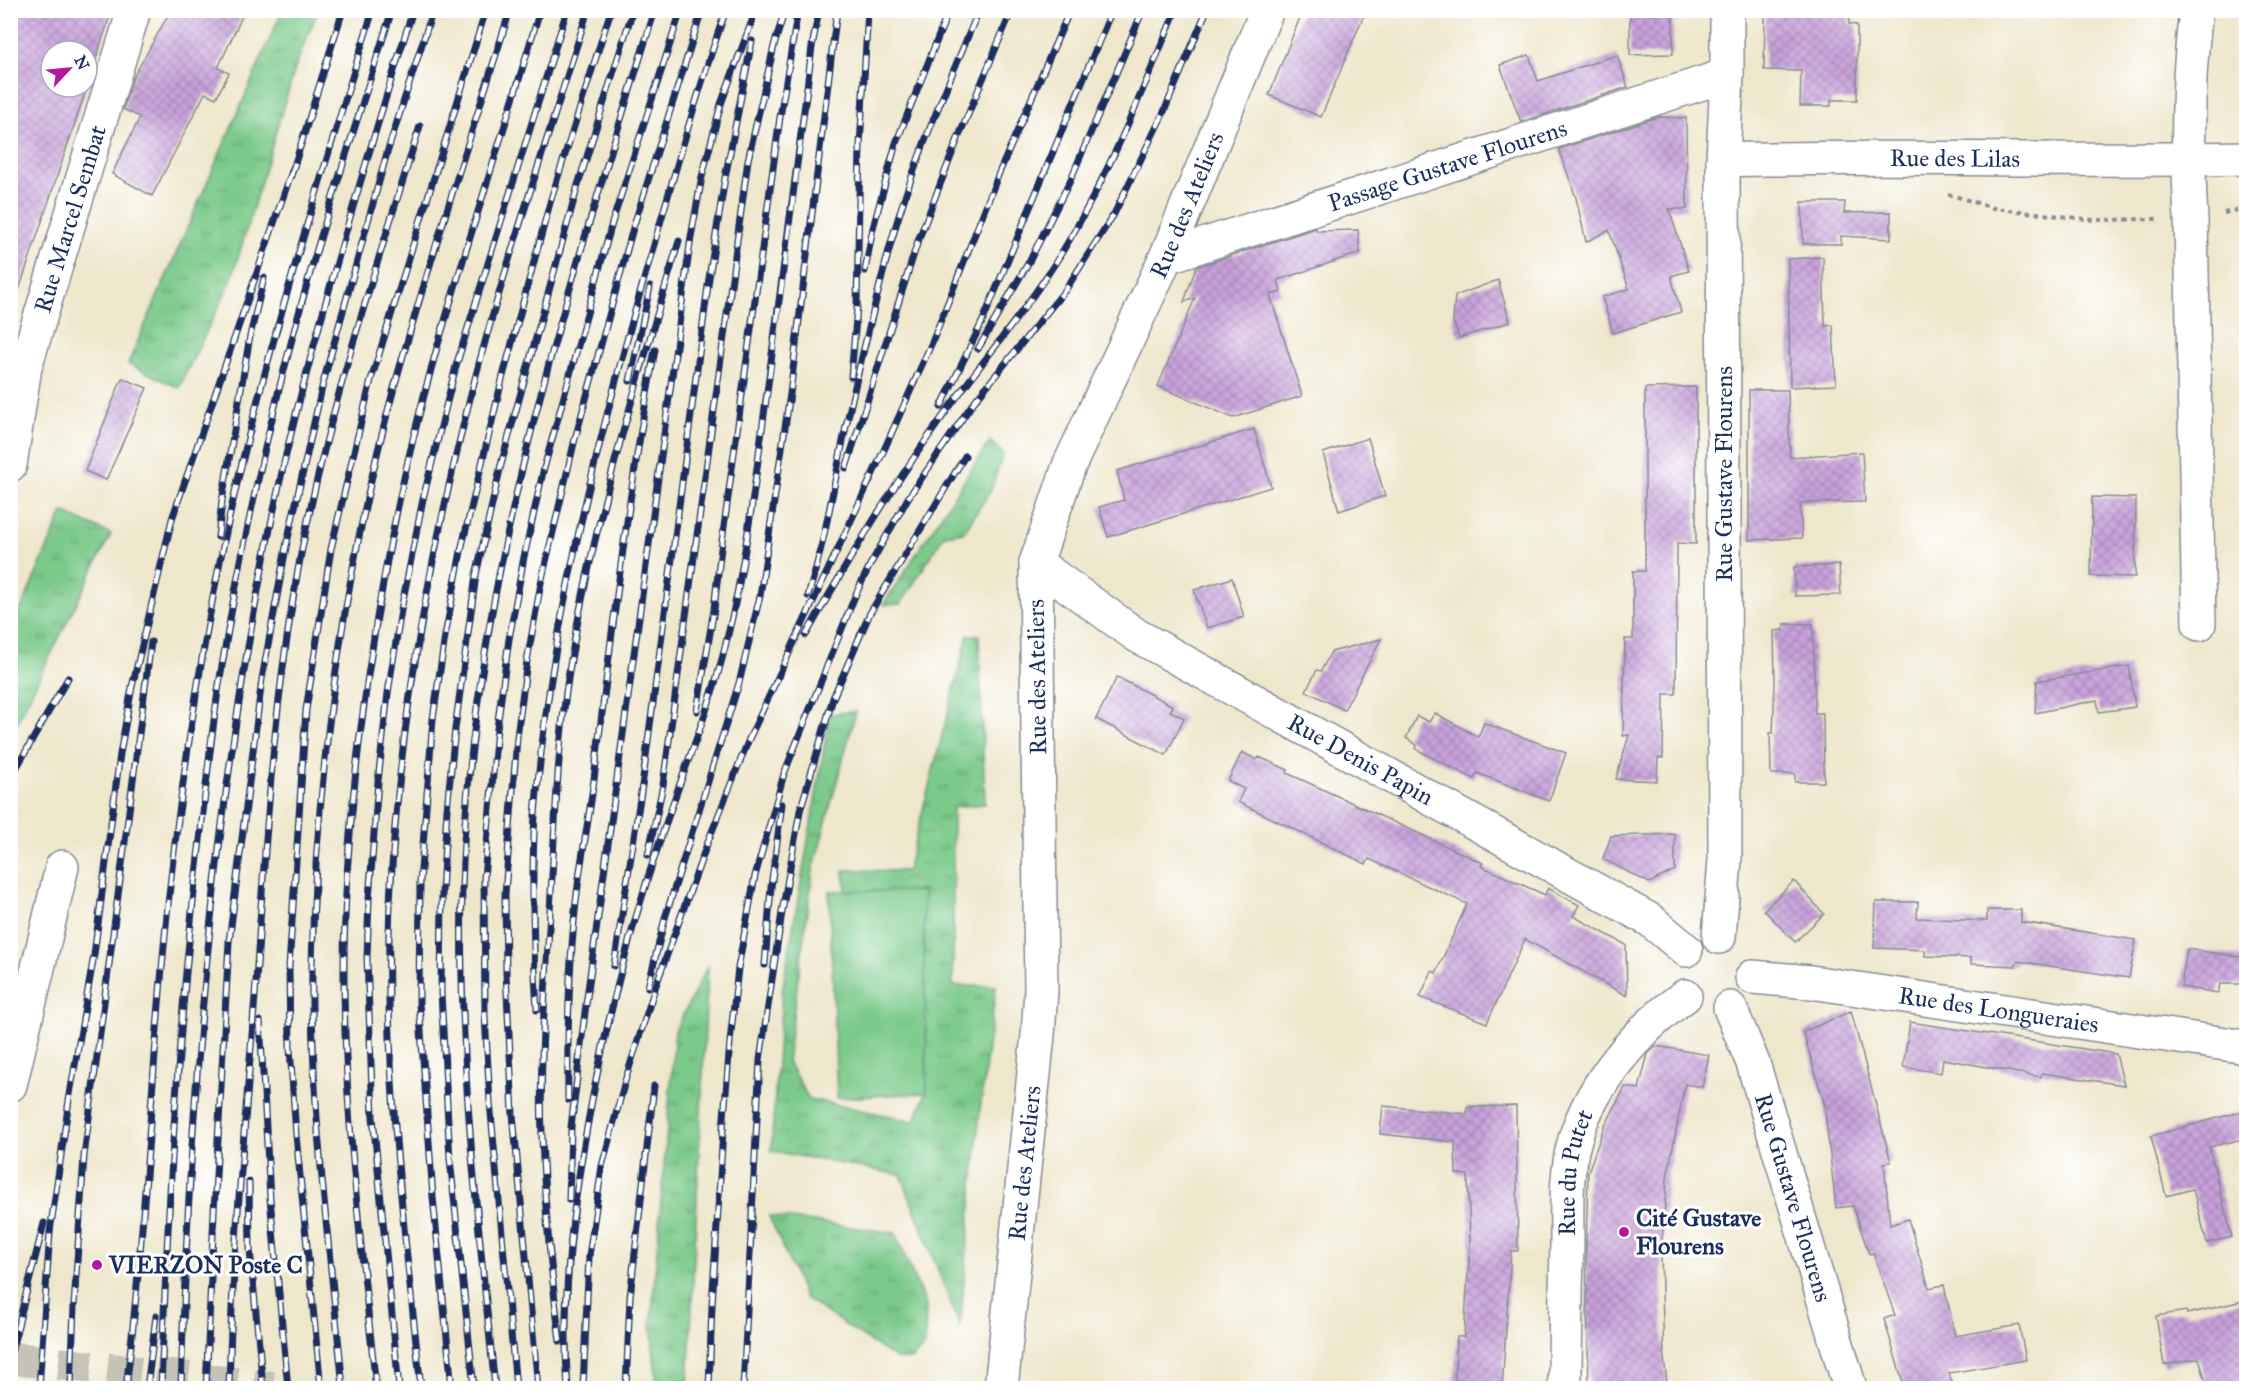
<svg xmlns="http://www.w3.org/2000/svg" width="2257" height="1399" font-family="'IM FELL Great Primer',serif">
  <defs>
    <pattern id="grass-tufts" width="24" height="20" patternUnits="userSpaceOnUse" patternTransform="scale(1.5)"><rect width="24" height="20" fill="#7bca8a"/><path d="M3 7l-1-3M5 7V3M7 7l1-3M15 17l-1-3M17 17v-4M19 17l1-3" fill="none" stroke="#64a474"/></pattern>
    <pattern id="building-cross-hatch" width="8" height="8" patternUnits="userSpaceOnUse" patternTransform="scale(1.5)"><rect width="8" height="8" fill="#c9a2db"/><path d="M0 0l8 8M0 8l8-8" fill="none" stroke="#a284b5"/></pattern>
  </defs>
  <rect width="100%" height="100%" fill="#fff"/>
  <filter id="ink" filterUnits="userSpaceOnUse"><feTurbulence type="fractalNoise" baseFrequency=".0167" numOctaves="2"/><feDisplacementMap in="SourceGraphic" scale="12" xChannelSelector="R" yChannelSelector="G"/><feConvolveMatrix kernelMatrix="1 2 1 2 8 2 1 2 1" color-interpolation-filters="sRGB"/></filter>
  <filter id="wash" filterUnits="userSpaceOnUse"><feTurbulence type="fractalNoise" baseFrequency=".008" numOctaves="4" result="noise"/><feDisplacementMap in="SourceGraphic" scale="24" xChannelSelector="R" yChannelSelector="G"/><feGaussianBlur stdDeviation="1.35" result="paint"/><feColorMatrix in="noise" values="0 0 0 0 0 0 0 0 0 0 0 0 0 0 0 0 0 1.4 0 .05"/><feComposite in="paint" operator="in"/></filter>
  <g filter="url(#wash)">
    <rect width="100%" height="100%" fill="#efe7cc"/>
    <g fill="url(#grass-tufts)" stroke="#4b7c74" stroke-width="1.5">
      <polygon points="282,11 318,11 297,62 231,281 179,388 128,364"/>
      <polygon points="990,441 1003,454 991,490 964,532 944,535 901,604 883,605"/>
      <polygon points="63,512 111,534 11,734 11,632"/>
      <polygon points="968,635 979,635 985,804 953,807 953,986 996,986 980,1110 960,1327 901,1175 771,1151 782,991 830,714 856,711 813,870 787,1061 809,1099 914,1121 926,1093 923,891 846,891 844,870 907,871"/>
      <polygon points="708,965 688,1388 657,1388 651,1324 675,1031"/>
      <polygon points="769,1216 895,1233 926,1305 925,1345 912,1359 896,1359 805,1298"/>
    </g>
    <polygon fill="#7bca8a" stroke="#4b7c74" stroke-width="1.5" points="829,891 923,891 927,1093 837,1098"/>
    <g id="blocks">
      <g fill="url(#building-cross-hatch)">
        <polygon points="10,10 112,10 87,85 87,51 51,51 51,87 87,87 16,299 10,299"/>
        <polygon points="171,10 245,10 218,68 229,73 216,98 205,93 152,196 112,174 140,117 123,109 133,78"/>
        <polygon points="1303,10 1366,10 1321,117 1269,95"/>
        <polygon points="1630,10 1673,10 1673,54 1630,55"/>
        <polygon points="1765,10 1850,10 1849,24 1857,25 1857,100 1831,100 1831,106 1800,106 1801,71 1764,70"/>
        <polygon points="1529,55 1538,81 1617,55 1628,87 1521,122 1500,65"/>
        <polygon points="1658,117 1686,118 1687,209 1669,209 1689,271 1671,276 1681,312 1613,333 1602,297 1629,289 1609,230 1586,242 1576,198 1559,149"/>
        <polygon points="1802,202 1845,202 1844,213 1891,212 1891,239 1841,236 1841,244 1803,244"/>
        <polygon points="1316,228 1317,231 1358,230 1360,253 1278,280 1281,292 1270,295 1302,396 1233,418 1158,386 1195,298 1184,302 1196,267"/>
        <polygon points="1823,257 1825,326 1833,325 1836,385 1790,387 1788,259"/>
        <polygon points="1498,280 1510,322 1459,338 1453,321 1455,296"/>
        <polygon points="122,378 147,388 106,480 85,471"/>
        <polygon points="1696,387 1696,544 1677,543 1676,694 1664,694 1663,758 1658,758 1657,781 1616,779 1629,735 1623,736 1625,639 1633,639 1633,571 1645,571 1645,388"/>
        <polygon points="1749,390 1788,390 1790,457 1862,452 1865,502 1800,503 1802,538 1749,540"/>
        <polygon points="1254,429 1271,487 1108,537 1099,507 1124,500 1117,471"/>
        <polygon points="1368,438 1385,496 1339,511 1323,453"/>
        <polygon points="2092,497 2136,498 2135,577 2091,576"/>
        <polygon points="1839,565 1841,595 1795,596 1794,567"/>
        <polygon points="1232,578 1244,617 1207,628 1194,590"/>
        <polygon points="1784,624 1813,624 1815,713 1823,713 1824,782 1795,782 1795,774 1771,774 1770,733 1773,733 1775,682 1774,631 1784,630"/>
        <polygon points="1381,639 1344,710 1306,691 1317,670 1321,671 1331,652"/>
        <polygon points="2129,666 2135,707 2099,712 2097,700 2035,713 2037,681"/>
        <polygon points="1117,677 1173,706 1170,711 1184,718 1166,755 1096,719"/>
        <polygon points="1435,713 1478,737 1484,723 1566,753 1549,801 1477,773 1474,779 1416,749 1417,745 1406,738 1417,716 1429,722"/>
        <polygon points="1242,752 1257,760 1259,757 1288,770 1287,773 1483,863 1481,866 1545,895 1548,888 1579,905 1573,916 1626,945 1627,996 1525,939 1487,1023 1420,997 1432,971 1436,973 1467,904 1369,859 1366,864 1238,802 1244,789 1228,781"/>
        <polygon points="1675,834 1675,870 1649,883 1603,859 1611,836"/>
        <polygon points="1794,881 1824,914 1795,942 1764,910"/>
        <polygon points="1876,902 1918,902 1917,918 1987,921 1987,910 2021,910 2021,922 2136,940 2129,978 2017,961 2016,966 1971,964 1971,958 1925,956 1925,950 1874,948"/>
        <polygon points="2187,949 2247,958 2247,984 2220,984 2218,993 2181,987"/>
        <polygon points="1851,1011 1891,1162 1884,1163 1890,1225 1908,1219 1929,1288 1944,1285 1955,1336 2019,1325 2026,1360 1949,1373 1954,1389 1905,1389 1884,1319 1895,1315 1873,1253 1869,1254 1853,1206 1836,1208 1824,1102 1803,1032"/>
        <polygon points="1910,1022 2116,1054 2124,1085 2042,1073 2041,1077 1943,1059 1941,1073 1903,1067"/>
        <polygon points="1656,1046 1709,1055 1702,1087 1685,1084 1667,1178 1661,1254 1664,1359 1668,1389 1589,1389 1586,1249 1588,1172 1603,1130 1625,1087 1639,1089 1648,1054"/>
        <polygon points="1383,1106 1467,1114 1467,1107 1516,1106 1518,1251 1511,1251 1502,1389 1454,1389 1457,1337 1464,1337 1470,1243 1468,1175 1456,1174 1455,1142 1380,1134"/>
        <polygon points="2247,1110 2247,1138 2209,1147 2232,1237 2207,1243 2193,1189 2166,1196 2151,1136"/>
        <polygon points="2247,1300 2247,1389 2208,1389 2199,1358 2164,1365 2156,1316 2186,1311 2187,1314"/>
      </g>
    </g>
  </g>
  <g filter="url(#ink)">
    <use href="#blocks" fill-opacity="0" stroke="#858b95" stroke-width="1.5"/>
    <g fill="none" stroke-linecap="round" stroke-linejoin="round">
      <polyline stroke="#c5c2b6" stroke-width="33" stroke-dasharray="33 16" stroke-linecap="butt" points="10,1358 273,1388"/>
      <defs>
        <g id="minor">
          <path d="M 2196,10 C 2187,80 2187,149 2191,219 L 2199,624"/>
          <path id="s1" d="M 1723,160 C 1897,155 2072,162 2246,158"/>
          <path id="s2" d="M 1166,257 L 1727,75"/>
          <path id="s3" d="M 10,465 L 25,367 L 134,10"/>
          <path id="s4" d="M 1036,563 L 1136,635 L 1650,920 L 1686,950"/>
          <polyline points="1719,937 1725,859 1723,160 1727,75 1727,10"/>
          <path id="s5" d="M 1752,977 L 1811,982 L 2246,1047"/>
          <path id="s6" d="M 1730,1008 L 1753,1063 L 1850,1388"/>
          <polyline points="10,1085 62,867"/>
          <path id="s7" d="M 1001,1388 L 1038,1035 L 1041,990 L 1036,563 L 1069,466 L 1166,257 L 1267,10"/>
          <path id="s8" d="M 1565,1388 C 1565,1340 1566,1291 1567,1243 C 1567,1208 1565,1172 1575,1139 C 1592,1083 1638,1029 1685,996"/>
        </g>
      </defs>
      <use href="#minor" stroke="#858b95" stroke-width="36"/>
      <g stroke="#858b95" stroke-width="4" stroke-dasharray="4.5 4.5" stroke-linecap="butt">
        <polyline points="1948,194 1993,208 2094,220 2157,219"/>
        <polyline points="2224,213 2246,208"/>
      </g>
      <use href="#minor" stroke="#fff" stroke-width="33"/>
      <defs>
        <g id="rail">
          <polyline points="291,176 343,10"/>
          <polyline points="865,271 873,228 896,143 949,10"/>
          <polyline points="978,349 1030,260 1070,181 1143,10"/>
          <polyline points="851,377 857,307 860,146 868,10"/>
          <polyline points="630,381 650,287"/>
          <polyline points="941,407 984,318 1112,10"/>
          <polyline points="846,468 918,241 959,136 1012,10"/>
          <polyline points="218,537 222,501 250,336 264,278"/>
          <path d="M 808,596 C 824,544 833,490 844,436 C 857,374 873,311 889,250 C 911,167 946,89 979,10"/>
          <path d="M 806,635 C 849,559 894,483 946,412 C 983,360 1025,312 1059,257 C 1107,180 1141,94 1176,10"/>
          <polyline points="697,711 714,609 720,556 780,117 798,10"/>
          <polyline points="10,779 68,678"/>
          <polyline points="648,855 663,785 748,160 774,46 785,10"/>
          <polyline points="765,965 771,887 782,804"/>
          <polyline points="614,966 643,779 709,278 725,178 752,41"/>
          <polyline points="648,987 665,918 739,683 760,596 790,394 837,10"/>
          <path d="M 537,1010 C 533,945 531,880 535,815 C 549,635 593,459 642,286 C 669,194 694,101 726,10"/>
          <polyline points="260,1021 270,1198 288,1388"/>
          <path d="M 568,1100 C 567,1026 569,951 579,878 C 584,842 591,807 595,771 C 612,630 629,489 655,350"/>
          <polyline points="249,1182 250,1249 263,1388"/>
          <polyline points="569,1200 571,1127 585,1012 691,237 702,177 721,104 756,10"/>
          <path d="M 560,1341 C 551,1272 544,1203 542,1134 C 539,1054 547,973 551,893 C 556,811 558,729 573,648 C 597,509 639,375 679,241"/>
          <polyline points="10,1357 44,1223"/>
          <polyline points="39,1388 50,1232 69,1100 94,955 120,754 132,687 172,519 293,168"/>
          <polyline points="71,1388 74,1306 84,1156 151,642"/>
          <path d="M 126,1388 C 150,1195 153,999 180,805 C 194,701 211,595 235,492 C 273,329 323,170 373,10"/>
          <polyline points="147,1388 156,1316"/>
          <path d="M 161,1388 C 168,1205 178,1022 200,840 C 206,784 212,728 221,672 C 243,536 274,399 312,266 C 337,181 365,96 392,10"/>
          <path d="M 181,1388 C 190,1082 216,771 282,472 C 296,410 313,348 330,287 C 356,195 384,102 413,10"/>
          <polyline points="206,1388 214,1212 229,942 262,679 286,547 323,383 387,153 433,10"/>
          <path d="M 229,1388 C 232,1258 245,1127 255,996 C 265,849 273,700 301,554 C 329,409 376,267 420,126"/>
          <polyline points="321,1388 296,1135 290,1048 289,967 306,710 331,549 371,380 486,10"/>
          <path d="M 343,1388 C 330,1249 310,1107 312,967 C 315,776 344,572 394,388 C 429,261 471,136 510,10"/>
          <path d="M 376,1388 C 360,1232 339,1075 345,917 C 347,857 353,795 360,735 C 376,606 400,479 435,355 C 468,239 506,125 540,10"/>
          <polyline points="399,1388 373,1117 367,958 369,899 378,781 388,693 401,610 423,499 456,366 567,10"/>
          <path d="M 421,1388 C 404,1228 383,1065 390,903 C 398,724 431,547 476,375 C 509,252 550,131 588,10"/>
          <polyline points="452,1388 433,1197 419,1003 420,882 433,719 445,636 462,546 502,380 551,199 611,10"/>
          <polyline points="474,1388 450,1159 441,993 442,892 447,809 455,729 476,575 501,465 578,185 633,10"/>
          <path d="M 495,1388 C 478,1223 458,1056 462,889 C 470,588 566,296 655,10"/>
          <polyline points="516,1388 490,1102 485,1016 484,878 497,728 509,639 524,557 543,472 612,223 681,10"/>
          <polyline points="538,1388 513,1114 506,973 505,894 517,737 527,661 541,583 575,439 633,228 702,10"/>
          <path d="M 568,1388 C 561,1300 572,1209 588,1122 C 606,1022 631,924 664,829 C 685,766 712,704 727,639 C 745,566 754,490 764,415 C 781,293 797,170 812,47 L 819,10"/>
          <polyline points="583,1388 589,1256 602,1166 625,1081 655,988 707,844 749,739 884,450 933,340 999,173 1070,10"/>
          <polyline points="626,1388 630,1297 654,1086"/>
          <polyline points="709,1388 712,1305 723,1130 730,1042 738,968 755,876 784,774 855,596 870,565 908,498 973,403 1066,289 1114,214 1163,114 1207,10"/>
          <polyline points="743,1388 760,1060 782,912 800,811 833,698 870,613 965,456"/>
        </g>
      </defs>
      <use href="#rail" stroke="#1b2f5e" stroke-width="7"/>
      <use href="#rail" stroke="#fff" stroke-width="4.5" stroke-dasharray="14" stroke-linecap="butt"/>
    </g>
  </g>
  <g fill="#b5179e" stroke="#fff" stroke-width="2">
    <circle cx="1624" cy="1232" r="6"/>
    <circle cx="97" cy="1265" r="6"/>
  </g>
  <g text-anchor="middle" stroke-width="6" stroke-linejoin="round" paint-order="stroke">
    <g font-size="24" fill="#1b2f5e" stroke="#fff">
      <text dy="8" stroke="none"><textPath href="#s1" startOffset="232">Rue des Lilas</textPath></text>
      <text dy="8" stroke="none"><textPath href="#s2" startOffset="296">Passage Gustave Flourens</textPath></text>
      <text dy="8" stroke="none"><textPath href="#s7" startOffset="1216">Rue des Ateliers</textPath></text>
      <text dy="8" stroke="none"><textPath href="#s3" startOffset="254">Rue Marcel Sembat</textPath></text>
      <text transform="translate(1724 474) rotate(-90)" y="8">Rue Gustave Flourens</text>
      <text transform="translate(1037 677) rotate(-91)" y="8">Rue des Ateliers</text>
      <text dy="8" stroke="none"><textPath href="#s4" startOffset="380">Rue Denis Papin</textPath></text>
      <text dy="8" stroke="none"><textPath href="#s5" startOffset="249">Rue des Longueraies</textPath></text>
      <text dy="8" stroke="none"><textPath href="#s7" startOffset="226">Rue des Ateliers</textPath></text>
      <text dy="8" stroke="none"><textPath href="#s8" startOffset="216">Rue du Putet</textPath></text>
      <text dy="8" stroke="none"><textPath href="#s6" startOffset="200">Rue Gustave Flourens</textPath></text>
    </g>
    <g font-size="24" font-weight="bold" fill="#1b2f5e" stroke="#fff" text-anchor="start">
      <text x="1636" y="1226">Cité Gustave<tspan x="1636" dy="28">Flourens</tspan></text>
      <text x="109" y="1273">VIERZON Poste C</text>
    </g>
  </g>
  <rect width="2257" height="1399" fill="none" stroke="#fff" stroke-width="36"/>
  <g transform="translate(69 69) rotate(64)"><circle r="28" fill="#ffffff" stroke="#a4acbf" stroke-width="1.5"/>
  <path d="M0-4.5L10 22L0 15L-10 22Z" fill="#b5179e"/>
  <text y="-9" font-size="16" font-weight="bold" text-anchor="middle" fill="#1b2f5e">N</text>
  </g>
</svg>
